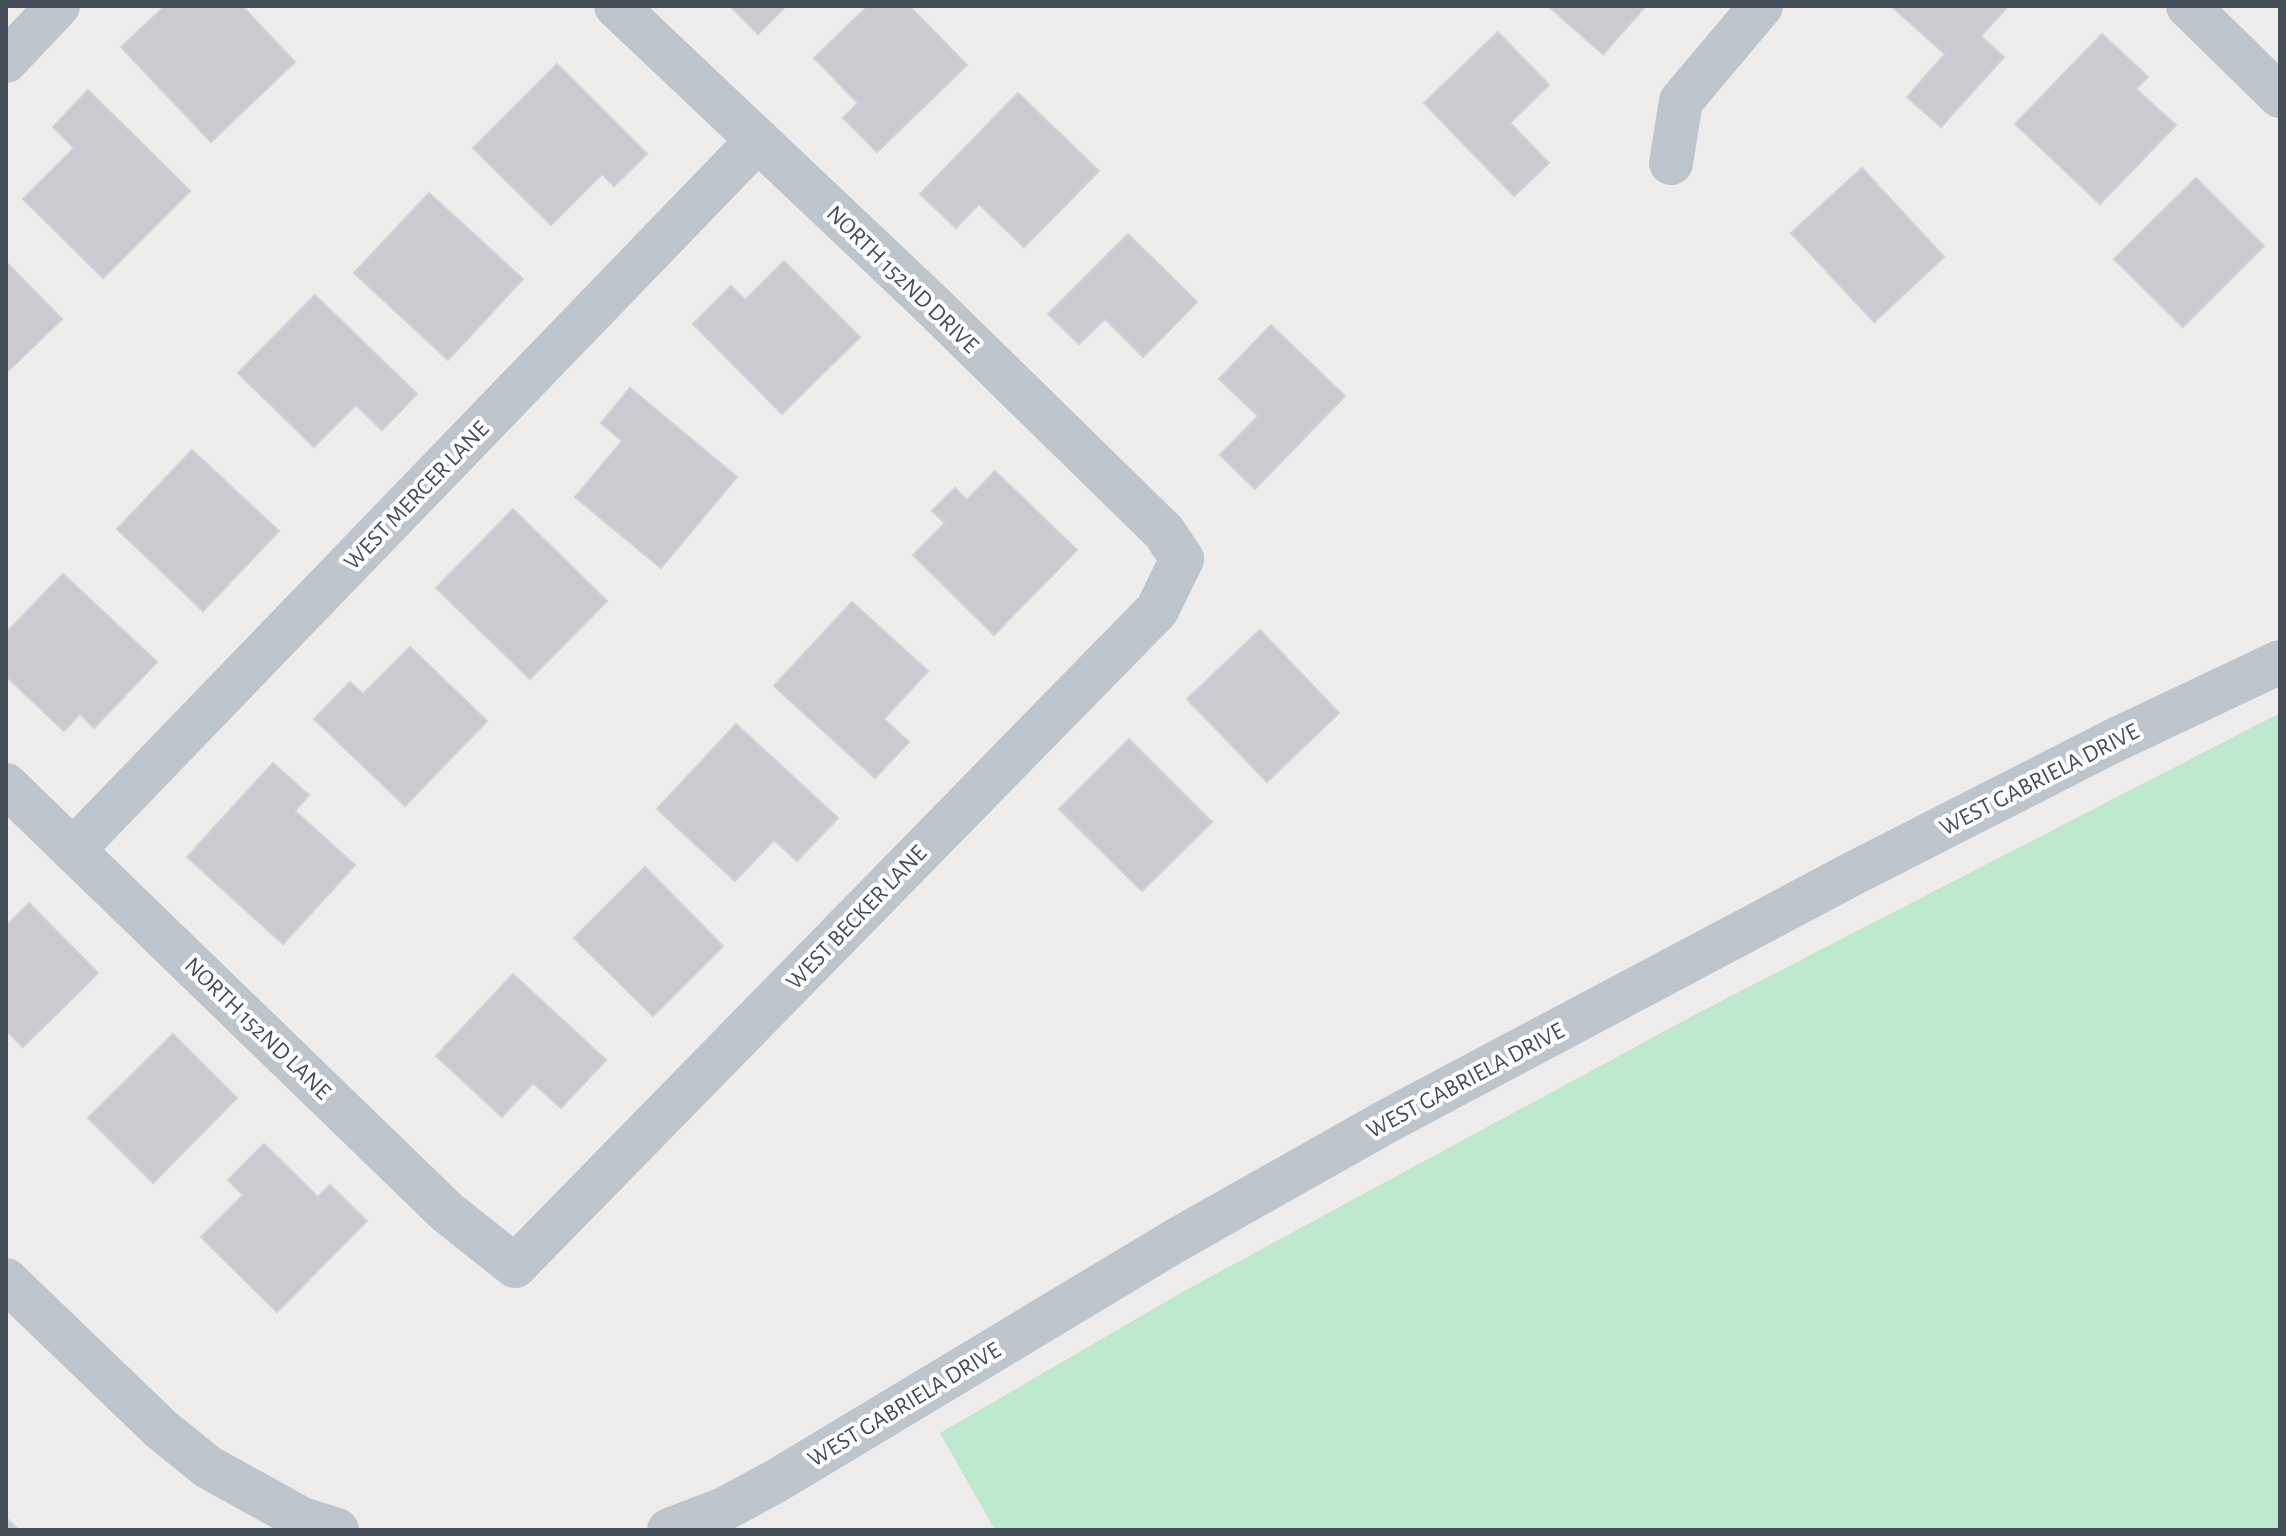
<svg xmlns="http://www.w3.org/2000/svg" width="2286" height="1536" font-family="'Alegreya Sans',sans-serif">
  <rect width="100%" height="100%" fill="#efecec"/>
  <polygon fill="#bde9ce" points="2280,713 2280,1530 995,1530 940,1433 1186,1290 1698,1013"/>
  <g fill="#cacbd1" stroke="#d0d2d7" stroke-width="2">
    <polygon points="165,6 242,6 295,62 211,142 121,47"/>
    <polygon points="730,6 786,6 758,34"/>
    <polygon points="868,6 909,6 967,65 877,152 843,118 858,103 814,58"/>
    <polygon points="1548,6 1646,6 1603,54"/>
    <polygon points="1891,6 2008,6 1981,36 2004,57 1941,127 1907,97 1945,54"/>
    <polygon points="1498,32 1549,85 1510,123 1549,163 1514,196 1424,103"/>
    <polygon points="2102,34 2148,77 2136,89 2176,125 2100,204 2015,124"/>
    <polygon points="557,64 647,154 614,186 602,174 551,225 473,148"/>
    <polygon points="88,90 190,191 103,278 23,199 74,148 53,127"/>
    <polygon points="1018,93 1099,171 1024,247 979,204 956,228 920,194"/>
    <polygon points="1862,168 1944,257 1874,322 1791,233"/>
    <polygon points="2196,178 2264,246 2183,327 2114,259"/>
    <polygon points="429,193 523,279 448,360 354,273"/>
    <polygon points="1128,234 1197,302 1143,357 1105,319 1079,344 1048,314"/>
    <polygon points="784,261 860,337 782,414 693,324 731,286 745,300"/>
    <polygon points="6,262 62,319 6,373"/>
    <polygon points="315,295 417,394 382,430 356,405 314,447 238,373"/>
    <polygon points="1271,325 1345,396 1255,489 1220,455 1258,416 1219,379"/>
    <polygon points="630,388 737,477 661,568 575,497 622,441 601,423"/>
    <polygon points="192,450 279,531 203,611 117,529"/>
    <polygon points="995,471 1077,550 994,635 913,555 945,523 932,511 955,488 967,500"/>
    <polygon points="513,509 607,601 530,679 436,588"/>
    <polygon points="63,574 157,662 94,728 80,714 64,731 6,676 6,633"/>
    <polygon points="852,602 928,671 884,719 909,742 875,778 774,686"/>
    <polygon points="1260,630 1339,713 1267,782 1187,699"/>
    <polygon points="410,647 487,721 405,806 314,719 350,682 363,694"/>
    <polygon points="736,724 838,818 797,861 774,840 735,881 657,809"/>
    <polygon points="1129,739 1212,822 1142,891 1059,809"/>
    <polygon points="273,763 309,795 295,811 355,865 283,944 187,857"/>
    <polygon points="645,867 723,946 653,1016 574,938"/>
    <polygon points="29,903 98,973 23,1047 6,1030 6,926"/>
    <polygon points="513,974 606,1060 561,1108 533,1083 502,1117 436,1056"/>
    <polygon points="173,1034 237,1098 153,1183 88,1118"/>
    <polygon points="264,1144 318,1197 330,1185 367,1221 277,1312 201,1237 243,1195 228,1180"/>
    <polygon points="6,1518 19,1530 6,1530"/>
  </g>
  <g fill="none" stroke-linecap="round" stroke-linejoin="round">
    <g stroke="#bec6cd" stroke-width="44">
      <polyline points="2188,6 2280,96"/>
      <polyline points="6,61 58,6"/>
      <polyline points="1671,163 1681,101 1761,6"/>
      <polyline points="6,785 447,1212 515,1266 1157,610 1182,559 1164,532 928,301 616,6"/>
      <polyline points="73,850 758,140"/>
      <polyline points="6,1280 161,1429 208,1467 302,1519 337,1530"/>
      <polyline points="669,1530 724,1509 776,1481 1173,1242 1389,1120 1854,873 2113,741 2280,662"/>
    </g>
  </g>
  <g text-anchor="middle" stroke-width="8" stroke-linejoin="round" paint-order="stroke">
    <g font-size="24" fill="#464f57" stroke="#fff">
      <text transform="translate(903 279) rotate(44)" y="8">NORTH 152ND DRIVE</text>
      <text transform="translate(416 495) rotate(-46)" y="8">WEST MERCER LANE</text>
      <text transform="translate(2039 779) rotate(-27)" y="8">WEST GABRIELA DRIVE</text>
      <text transform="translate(856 917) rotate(-46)" y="8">WEST BECKER LANE</text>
      <text transform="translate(258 1028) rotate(44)" y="8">NORTH 152ND LANE</text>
      <text transform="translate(1465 1080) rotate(-28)" y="8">WEST GABRIELA DRIVE</text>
      <text transform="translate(904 1404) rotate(-31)" y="8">WEST GABRIELA DRIVE</text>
    </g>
  </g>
  <rect width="2286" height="1536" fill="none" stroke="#464f57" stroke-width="16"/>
</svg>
